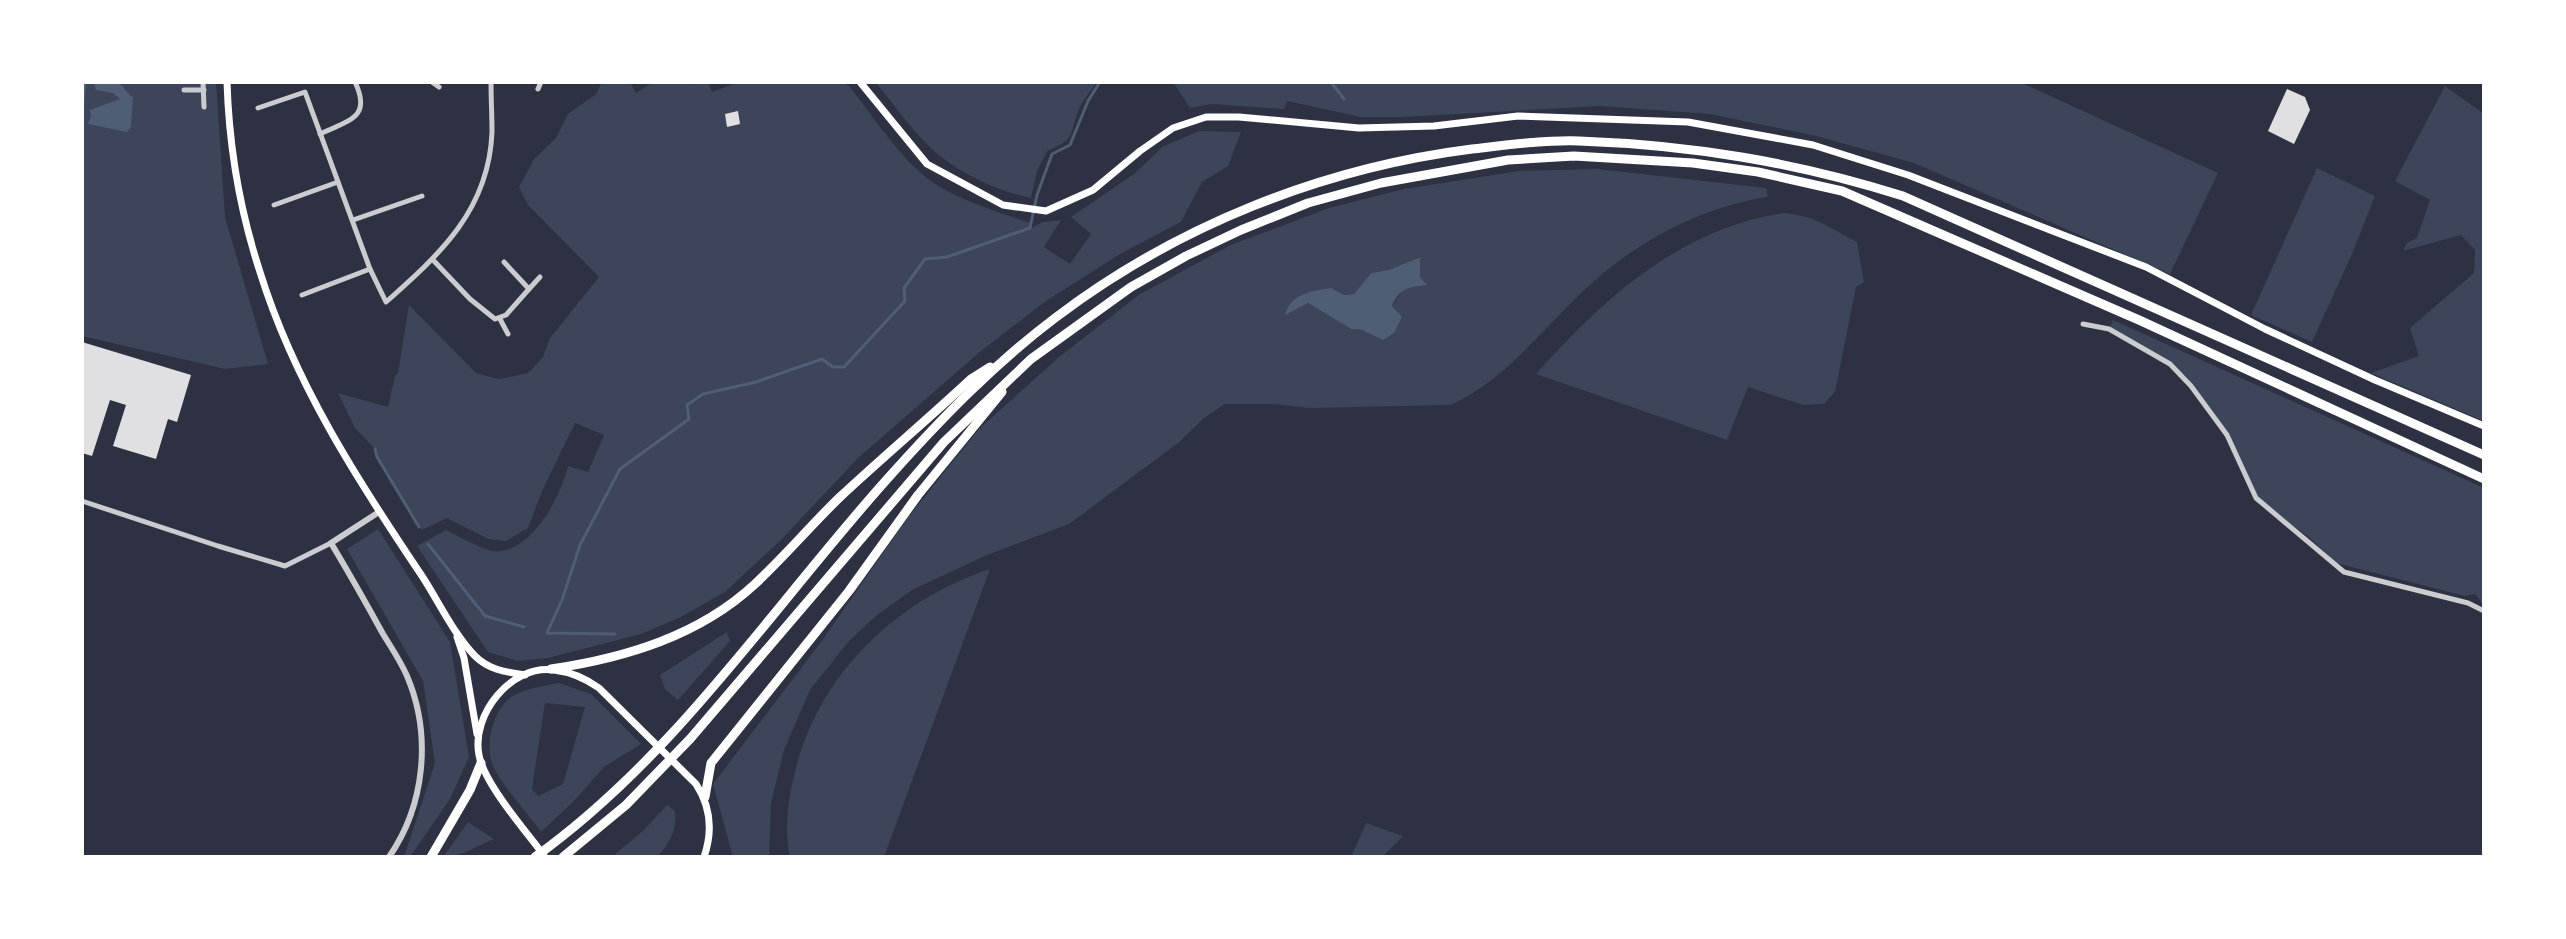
<svg xmlns="http://www.w3.org/2000/svg" width="2566" height="939" font-family="Montserrat,sans-serif">
  <rect width="100%" height="100%" fill="#2d3142"/>
  <g fill="#3c4559" fill-rule="evenodd">
    <polygon points="82,82 216,82 225,217 268,364 225,369 82,336"/>
    <path d="M 602,82 L 630,82 L 636,93 L 653,82 L 687,82 L 694,85 L 694,82 L 708,82 L 712,92 L 739,82 L 842,82 L 849,86 C 875,118 904,166 940,187 C 968,203 1000,213 1031,223 L 1031,228 L 1043,222 L 1061,220 L 1044,247 L 1070,264 L 1091,234 L 1071,217 L 1134,174 L 1162,147 L 1199,131 L 1241,132 L 1228,166 L 1202,182 L 1181,222 L 1120,254 L 1046,301 L 981,351 L 858,458 L 781,540 L 725,592 L 679,618 L 641,634 L 548,658 L 518,661 L 488,652 L 417,546 L 446,530 C 458,536 481,549 493,551 C 531,555 561,496 568,466 L 588,472 L 604,435 L 575,423 L 542,491 L 528,528 L 506,541 L 488,539 L 447,518 L 422,530 L 377,457 L 375,449 L 355,428 L 338,393 L 388,407 L 395,376 L 398,373 L 409,305 L 476,373 L 499,379 L 528,373 L 543,357 L 550,338 L 599,277 L 528,205 L 519,187 L 534,159 L 556,138 L 568,114 L 596,94 Z"/>
    <path d="M 875,82 L 1097,82 C 1091,91 1083,100 1079,109 C 1068,136 1078,138 1047,151 L 1037,171 L 1031,198 C 997,191 958,173 932,149 C 911,130 894,104 875,82 Z"/>
    <polygon points="1173,82 2020,82 2218,173 2170,274 1914,163 1816,136 1710,114 1600,106 1403,117 1360,117 1287,101 1284,109 1211,104 1190,108"/>
    <polygon points="2445,86 2484,114 2484,421 2371,373 2419,356 2410,328 2474,273 2475,250 2461,235 2403,251 2407,243 2417,238 2430,200 2395,181"/>
    <polygon points="2317,168 2375,196 2352,254 2312,342 2251,315"/>
    <path d="M 1598,169 L 1766,188 L 1768,197 C 1695,208 1627,247 1576,298 C 1535,338 1503,381 1451,405 L 1309,408 L 1273,404 L 1225,404 L 1204,418 L 1178,443 L 1069,524 L 987,555 L 912,590 L 876,616 L 848,642 L 810,690 L 784,750 L 771,803 L 769,857 L 733,857 L 713,784 L 821,642 L 906,520 L 979,429 L 1059,357 L 1140,294 L 1231,245 L 1329,208 L 1404,189 L 1519,171 ZM 1419,257 L 1420,277 L 1404,288 L 1392,306 L 1362,330 L 1351,329 L 1308,303 L 1285,314 L 1330,288 L 1344,295 L 1354,294 L 1371,273 L 1390,270 Z"/>
    <path d="M 1783,213 C 1814,215 1830,228 1857,242 L 1864,282 L 1856,287 L 1835,392 L 1824,404 L 1803,405 L 1748,387 L 1727,440 L 1536,374 C 1603,299 1679,229 1783,213 Z"/>
    <polygon points="2113,320 2484,488 2484,606 2475,594 2465,596 2336,563 2310,538 2256,498 2227,435 2191,386 2170,364 2109,329"/>
    <polygon points="378,529 450,642 469,757 450,799 410,857 404,857 435,763 423,681 347,549"/>
    <path d="M 990,569 L 884,857 L 790,857 C 784,829 788,799 795,772 C 818,675 896,600 990,569 Z"/>
    <polygon points="727,632 730,641 678,700 665,689 660,675"/>
    <path d="M 559,683 L 591,694 L 641,744 L 604,767 L 573,802 L 541,832 C 526,811 504,789 493,766 C 484,746 493,710 511,697 C 526,688 543,686 559,683 ZM 545,703 L 585,707 L 563,784 L 538,796 L 532,789 Z"/>
    <path d="M 667,805 L 675,811 C 677,830 670,843 657,857 L 612,857 L 644,830 Z"/>
    <path d="M 468,822 L 494,839 C 476,846 462,857 443,857 Z"/>
    <polygon points="1366,823 1403,836 1382,857 1351,857"/>
  </g>
  <g fill="#4f5d75">
    <path d="M 94,82 C 102,82 113,80 120,84 C 125,88 127,94 133,97 L 131,127 L 127,132 L 88,124 L 91,116 L 90,110 L 120,99 L 113,93 L 96,90 Z"/>
    <path d="M 1420,257 L 1420,277 L 1427,285 C 1408,287 1400,288 1392,306 L 1402,317 L 1394,333 L 1383,340 L 1362,330 L 1351,329 L 1308,303 L 1285,315 C 1290,294 1311,291 1331,288 L 1344,295 L 1354,294 L 1371,273 L 1389,270 Z"/>
  </g>
  <g fill="none" stroke-linecap="round" stroke-linejoin="round">
    <g stroke="#4f5d75" stroke-width="3">
      <polyline points="1331,82 1344,99"/>
      <polyline points="82,112 85,82"/>
      <polyline points="375,449 377,457 419,527"/>
      <polyline points="428,544 485,616 524,627"/>
      <polyline points="615,634 547,633 562,600 580,545 620,469 689,419 687,405 703,394 756,382 822,359 833,367 844,367 905,301 904,288 925,259 947,257 1030,228 1037,195 1052,154 1070,145 1088,101 1100,82"/>
    </g>
  </g>
  <g fill="#e0e0e3">
    <polygon points="2287,89 2305,97 2310,110 2294,144 2268,131"/>
    <polygon points="738,111 740,124 727,127 725,114"/>
    <polygon points="82,342 191,375 177,422 168,419 156,459 113,446 126,405 110,400 92,456 82,453"/>
  </g>
  <g fill="none" stroke-linecap="round" stroke-linejoin="round">
    <g stroke="#caccd0" stroke-width="5">
      <polyline points="203,82 204,107"/>
      <polyline points="432,82 439,87"/>
      <polyline points="538,89 541,82"/>
      <polyline points="184,90 204,90"/>
      <path d="M 258,108 L 305,92 L 370,269 L 386,302 C 440,254 489,210 492,132 C 492,116 491,99 491,82"/>
      <path d="M 320,134 C 349,120 372,118 355,82"/>
      <polyline points="274,205 338,182"/>
      <polyline points="353,220 422,196"/>
      <polyline points="433,260 470,299 495,319 506,315 529,289 504,262"/>
      <polyline points="529,289 540,277"/>
      <polyline points="302,295 370,269"/>
      <polyline points="500,319 508,334"/>
      <polyline points="2083,324 2109,329 2170,364 2191,386 2227,435 2256,498 2344,572 2468,603 2484,611"/>
      <polyline points="82,501 218,546 285,566 331,543"/>
    </g>
    <path stroke="#caccd0" stroke-width="6" d="M 379,512 L 331,543 C 349,573 366,603 383,634 C 391,647 401,662 407,676 C 432,735 425,805 389,857"/>
    <g stroke="#fff" stroke-width="7">
      <path d="M 227,82 C 229,146 240,211 260,272 C 294,382 358,481 422,576 C 439,602 453,633 475,656 C 489,670 506,672 525,675"/>
      <polyline points="860,82 927,164 1003,205 1046,211 1093,190 1140,151 1173,128 1206,117 1239,117 1359,128 1434,126 1518,116 1688,122 1813,145 1908,175 2146,267 2265,329 2375,380 2484,426"/>
      <polyline points="457,637 464,658 477,734"/>
      <path d="M 545,857 C 527,832 484,784 479,755 C 471,715 511,664 554,670 C 571,672 585,678 599,688 L 696,784 C 711,807 713,831 704,857"/>
    </g>
    <g stroke="#fff" stroke-width="9">
      <path d="M 551,669 C 625,658 699,636 755,584 C 785,556 811,525 840,497 C 883,457 928,419 971,379 L 990,367"/>
      <polyline points="705,797 711,763 849,591 918,495 1002,392"/>
      <polyline points="431,857 470,790 481,763"/>
      <path d="M 535,857 C 677,755 773,606 889,477 C 940,420 994,364 1055,318 C 1176,226 1322,168 1472,149 C 1507,145 1543,140 1579,141 C 1692,145 1795,162 1903,196 L 2484,455"/>
      <polyline points="563,857 626,805 690,739 944,442 1031,359 1131,287 1186,256 1241,230 1308,203 1381,183 1508,160 1574,156 1693,163 1758,172 1842,191 2139,320 2484,479"/>
    </g>
  </g>
  <rect width="2566" height="939" fill="none" stroke="#ffffff" stroke-width="168"/>
</svg>
